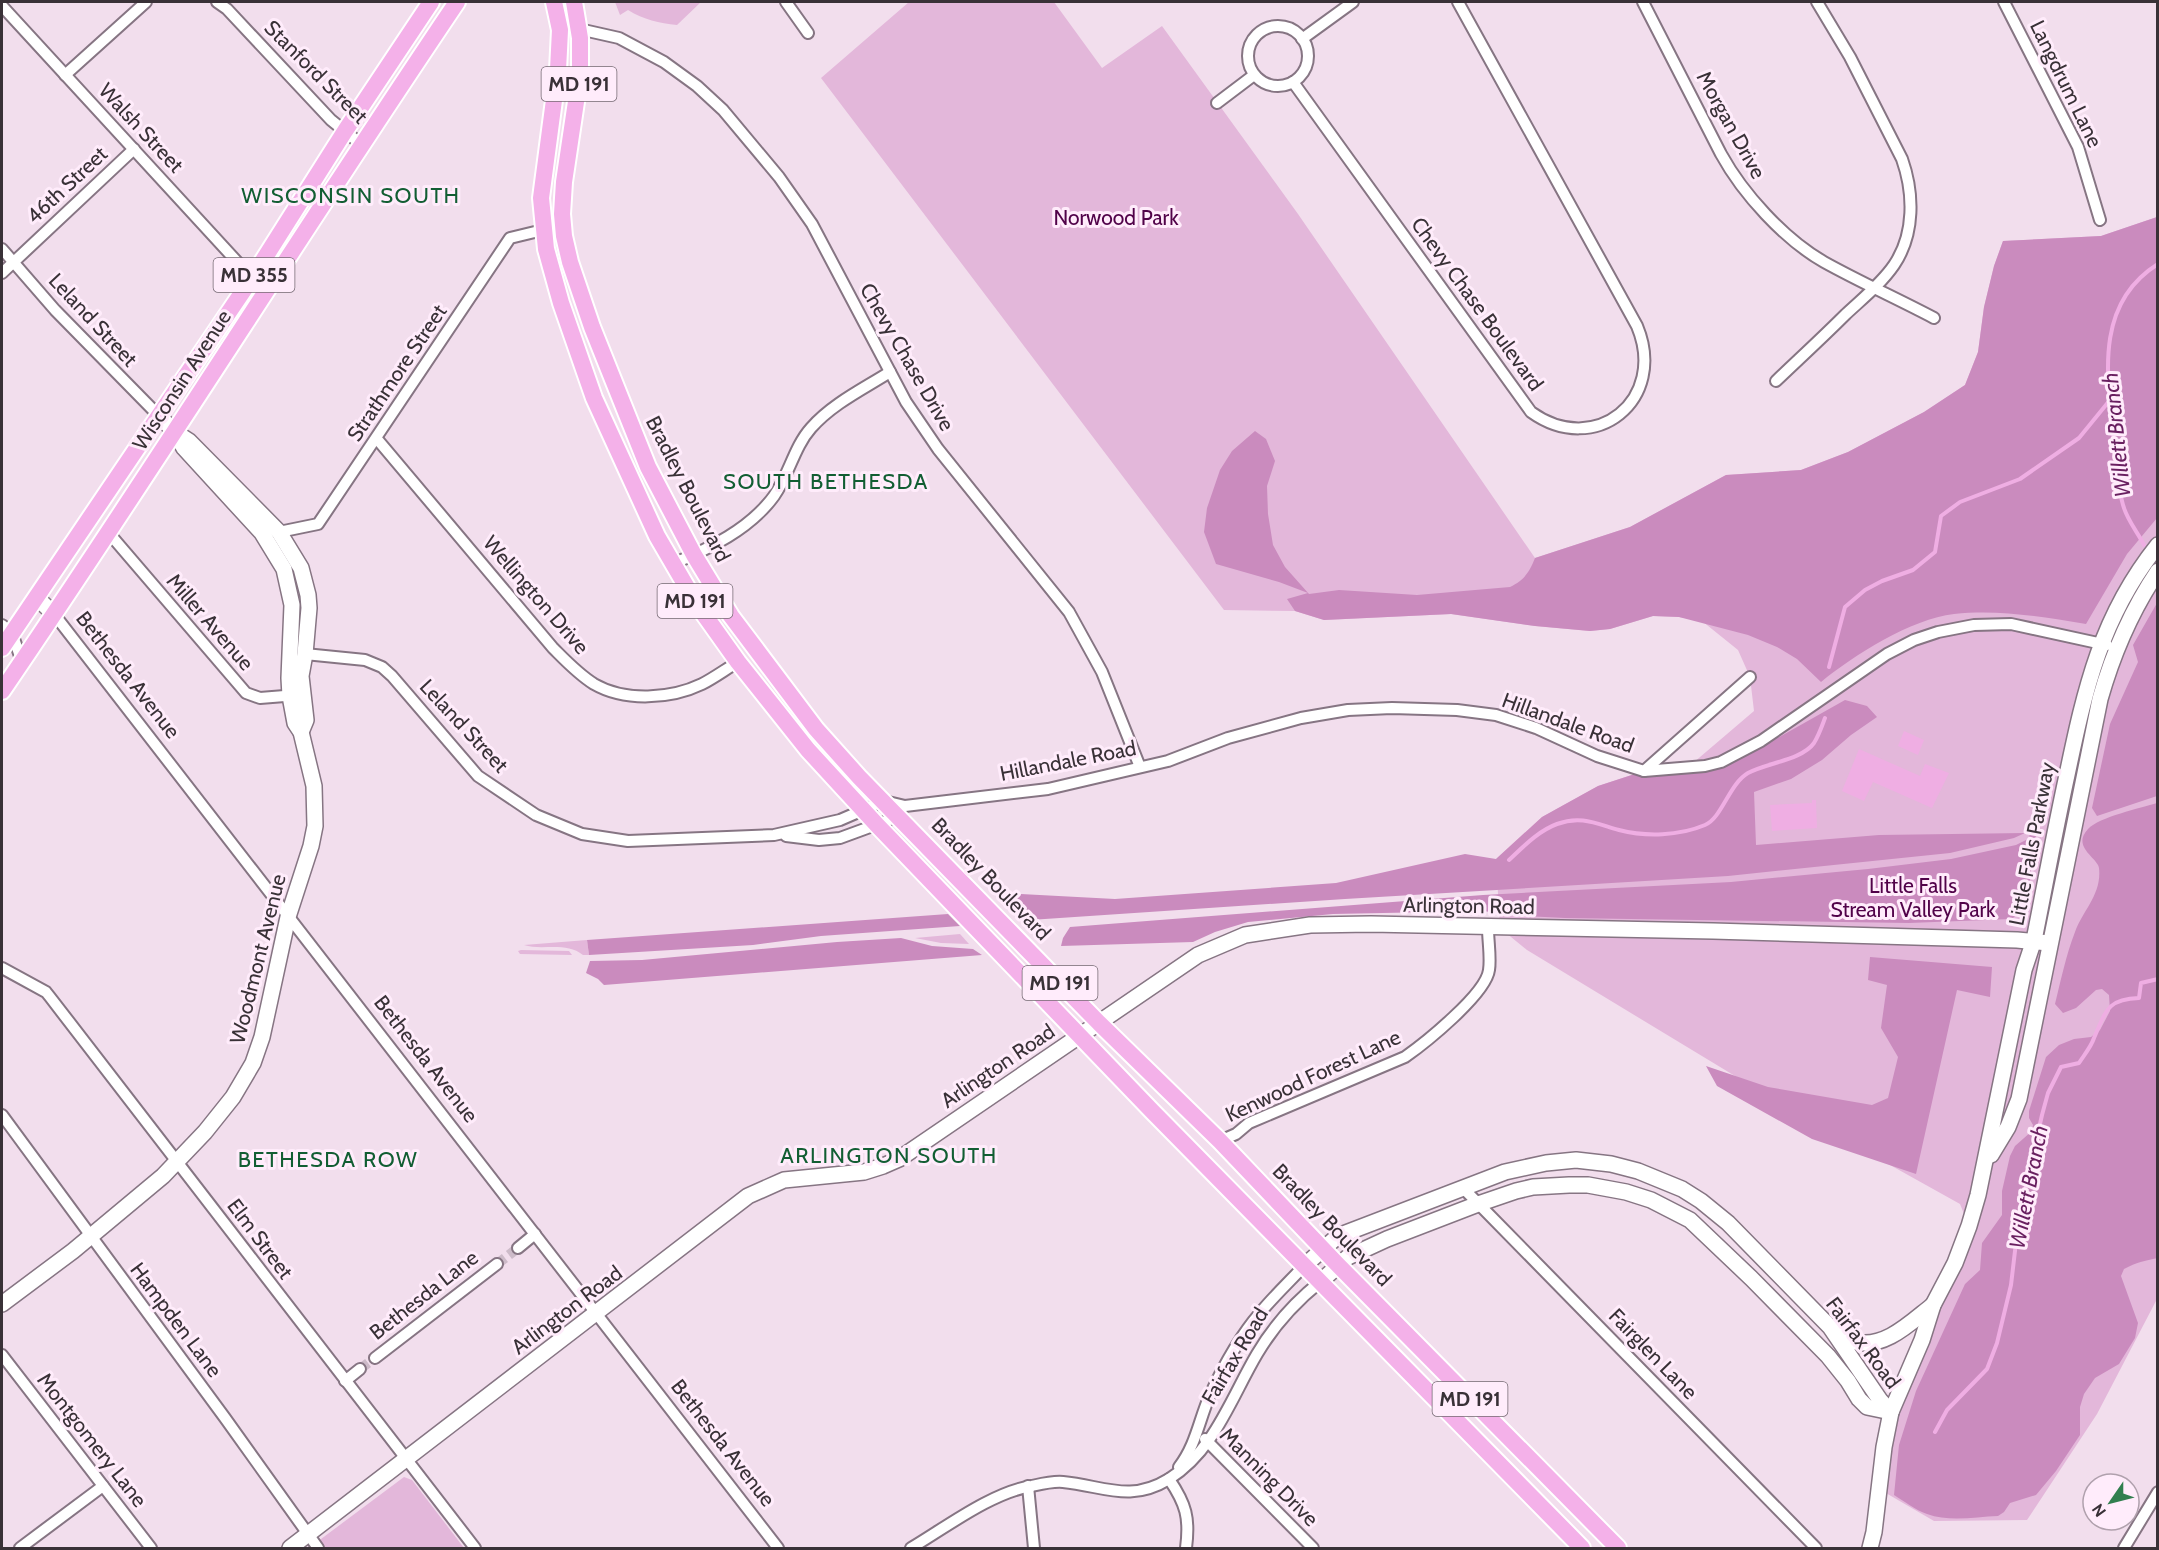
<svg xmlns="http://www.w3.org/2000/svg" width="2159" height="1550" font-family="Cabin,sans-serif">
  <rect width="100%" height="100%" fill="#f2deed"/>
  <g fill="#e3b7da">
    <path d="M 615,2 L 701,2 L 677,25 C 659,23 644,20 628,10 L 620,15 Z"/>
    <polygon points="909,2 1054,2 1102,68 1162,26 1298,214 1535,558 1630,527 1726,475 1801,470 1848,452 1924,412 1965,385 1978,352 1984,307 1994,266 2003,241 2101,236 2157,217 2157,1299 2097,1414 2027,1520 1934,1521 1879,1489 1891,1412 1969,1226 1960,1204 1786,1107 1527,950 1500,928 1496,859 1542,817 1598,786 1644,771 1686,769 1754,711 1750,677 1738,650 1702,621 1679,617 1653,616 1610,629 1590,631 1535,626 1451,614 1324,620 1295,611 1224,610 821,78"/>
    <polygon points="960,934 969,944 941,943 915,938"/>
    <path d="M 587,940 L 589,955 L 583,955 C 566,941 542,951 524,945 Z"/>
    <polygon points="521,950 569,951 572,955 520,954 518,951"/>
    <polygon points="404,1477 412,1480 464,1548 309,1548"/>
  </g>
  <g fill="#ca8bbe">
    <path d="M 2157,217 L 2157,518 L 2127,554 L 2086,624 C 2042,617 1999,609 1954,614 C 1911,619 1854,655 1821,682 L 1797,659 L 1777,647 L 1748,635 L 1679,617 L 1653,616 L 1610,629 L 1590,631 L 1535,626 L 1451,614 L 1324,620 L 1295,611 L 1287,599 L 1308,593 L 1279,582 L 1216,564 L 1204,532 L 1207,508 L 1220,470 L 1232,451 L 1255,431 L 1266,439 L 1275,461 L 1267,486 L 1268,514 L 1273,545 L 1285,567 L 1309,594 L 1339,590 L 1417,595 L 1510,587 C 1524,580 1529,573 1535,558 L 1630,527 L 1726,475 L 1801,470 L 1848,452 L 1924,412 L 1965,385 L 1978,352 L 1984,307 L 1994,266 L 2003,241 L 2101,236 Z"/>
    <polygon points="2157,603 2157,796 2097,816 2092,808 2110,724 2138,662 2133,645"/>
    <polygon points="1845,700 1867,706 1877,717 1851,735 1822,760 1791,779 1754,792 1756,845 1879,835 2025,833 2014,838 1950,853 1728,876 1345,899 1030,920 1002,893 1115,899 1336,883 1465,854 1496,859 1542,817 1598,786 1644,771 1705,766 1756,750"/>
    <path d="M 2157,803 L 2158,1258 C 2144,1261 2137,1262 2124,1269 L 2121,1276 L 2138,1323 L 2135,1338 L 2119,1364 L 2095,1378 L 2084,1394 L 2080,1407 L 2080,1435 L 2056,1471 L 2036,1495 L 2010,1503 L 2004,1512 L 1998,1516 C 1975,1517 1949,1522 1927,1514 C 1915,1510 1904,1501 1894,1495 L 1899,1445 L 1916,1391 L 1965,1284 L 1980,1270 L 1982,1243 L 2002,1215 L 2002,1191 L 2010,1156 L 2015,1146 L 2032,1131 L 2033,1125 L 2029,1118 L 2029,1111 L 2046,1057 L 2059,1045 L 2074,1039 L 2091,1037 L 2100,1030 L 2110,1011 L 2109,995 L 2102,989 L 2096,990 L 2076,1008 L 2063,1013 L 2055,1004 C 2061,980 2066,955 2075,932 C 2083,910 2102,894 2099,868 C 2098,858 2071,847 2088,829 C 2099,817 2141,808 2157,803 Z"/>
    <path d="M 2040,820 C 2039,828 2036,835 2034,843 C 2030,864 2033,909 2011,919 L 1909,923 L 1565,918 L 1524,916 L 1482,911 L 1333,914 L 1248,922 L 1215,932 L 1193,942 L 1061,946 L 1063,938 L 1070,927 L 1483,895 L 1731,882 L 1868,869 L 1951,859 L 2016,845 L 2028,839 L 2036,821 Z"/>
    <polygon points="948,914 960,926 821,936 753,945 589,955 587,940"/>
    <polygon points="901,938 932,946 973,949 982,955 604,985 598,979 586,973 590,961 642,960 837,942"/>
    <polygon points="1870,957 1992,967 1990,997 1957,990 1916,1174 1812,1139 1717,1086 1706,1066 1768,1087 1872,1105 1888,1098 1898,1057 1881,1028 1887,985 1868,980"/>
  </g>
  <g fill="#efaee3">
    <polygon points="1904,731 1924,740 1918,755 1898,746"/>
    <polygon points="1859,749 1920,776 1925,764 1949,773 1932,808 1873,782 1864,801 1842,791"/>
    <polygon points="1812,800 1816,800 1817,828 1772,831 1770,805 1812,803"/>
  </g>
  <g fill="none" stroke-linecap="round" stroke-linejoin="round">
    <g stroke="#efaee3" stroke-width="4">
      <path d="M 2144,545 C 2138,533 2128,521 2124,508 C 2117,488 2117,462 2114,440 C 2107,377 2094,304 2158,264"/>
      <polyline points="1829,667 1845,607 1865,590 1882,581 1913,570 1935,552 1941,516 1960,502 2020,479 2079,438 2110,400"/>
      <path d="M 1509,860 C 1523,847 1538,831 1557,824 C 1581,815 1597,824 1619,830 C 1646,837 1679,836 1705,825 C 1722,818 1729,784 1748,773 C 1766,763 1802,760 1814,743 C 1819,735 1822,726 1825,718"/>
      <path d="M 1935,1432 L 1947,1410 L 1987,1369 L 1997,1343 L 2011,1285 L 2019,1217 L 2042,1115 L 2048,1093 L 2061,1067 L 2079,1063 C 2084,1055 2091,1047 2094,1038 C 2106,1011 2107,999 2139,998 L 2141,983 L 2158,979"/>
    </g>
    <g stroke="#cdbbc9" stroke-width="10" stroke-dasharray="10 5" stroke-linecap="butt">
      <polyline points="497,1264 518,1248"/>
      <polyline points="360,1369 375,1358"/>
    </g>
    <defs>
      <g id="street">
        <polyline points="217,2 227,9 331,120 362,145"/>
        <polyline points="786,2 808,33"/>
        <path d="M 1643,2 L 1721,154 C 1743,194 1784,239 1824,262 C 1860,282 1898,299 1934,318"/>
        <polyline points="2004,2 2078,147 2100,220"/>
        <polyline points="2,6 252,278"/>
        <circle cx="1278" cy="56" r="30"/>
        <polyline points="579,29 619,38 664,62 697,86 723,110 779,177 812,224 906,402 938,449 1069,612 1102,672 1140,767"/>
        <polyline points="1302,39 1353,2"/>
        <polyline points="65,75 146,2"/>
        <path d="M 1293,82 L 1531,412 C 1595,458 1668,400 1637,326 L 1458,2"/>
        <polyline points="1217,103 1254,75"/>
        <polyline points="2,249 55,310 159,416"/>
        <polyline points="2,273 134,149"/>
        <path d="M 1776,381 C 1799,359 1823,337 1846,314 C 1862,299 1881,284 1894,265 C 1915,234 1914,193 1902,159 L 1850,57 L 1817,2"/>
        <path d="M 377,439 L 553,648 C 566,661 578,674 594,684 C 625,702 671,699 702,684 C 714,678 726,669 738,662"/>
        <polyline points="108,532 246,693 260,698 297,695"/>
        <polyline points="279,532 318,524 510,238 543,230 562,214"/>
        <path d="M 672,564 C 709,549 750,529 774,496 C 789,475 794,447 811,428 C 832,404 863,389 890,372"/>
        <polyline points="54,614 778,1548"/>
        <polyline points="2,625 12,633 22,662"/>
        <polyline points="305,654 365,660 382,667 392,676 478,776 536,815 582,834 628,841 774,835 840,820 884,801 905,806 1048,789 1168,761 1228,738 1301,718 1348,710 1392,708 1457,710 1496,715 1536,728 1597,756 1644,771 1705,766 1721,762 1761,741 1887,654 1914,640 1938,632 1974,625 2011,624 2107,645"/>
        <polyline points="1644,771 1750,677"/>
        <polyline points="786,836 819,840 840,838 900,816"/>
        <polyline points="2,968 46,992 50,997 475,1548"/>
        <polyline points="2,1115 225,1418 318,1548"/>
        <path d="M 1220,1141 L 1236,1134 L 1249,1123 L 1405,1057 C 1425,1043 1486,994 1489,970 C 1491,958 1488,941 1488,928"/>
        <polyline points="1462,1187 1816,1548"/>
        <polyline points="518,1248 535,1234"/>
        <polyline points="2,1355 151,1548"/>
        <polyline points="375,1358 497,1264"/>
        <polyline points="345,1381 360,1369"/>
        <polyline points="1205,1439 1313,1548"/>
        <path d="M 1179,1467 C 1196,1445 1199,1420 1210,1395 C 1222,1369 1241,1335 1260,1313 C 1274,1296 1290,1281 1304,1266"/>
        <path d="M 1169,1479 C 1186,1504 1190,1518 1186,1548"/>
        <polyline points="1028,1486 1034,1548"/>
        <polyline points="20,1548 103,1486"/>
        <path d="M 911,1548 C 945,1528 992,1492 1032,1486 C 1041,1484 1053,1481 1063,1482 C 1104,1486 1130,1503 1169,1479 C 1214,1451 1231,1398 1257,1354 C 1274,1325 1294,1303 1320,1282"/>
        <polyline points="2124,1548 2158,1492"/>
      </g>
      <g id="secondary">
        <polyline points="159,416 175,432 189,441 279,532 301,568 308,595 309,608 305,654 301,676 306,720 301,732"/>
        <polyline points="37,598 54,614"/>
        <path d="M 1991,1155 L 2008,1127 L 2019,1099 L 2100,699 C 2113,653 2131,611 2158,571"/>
        <polyline points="1304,1266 1338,1236 1505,1172 1546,1163 1576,1160 1611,1164 1638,1171 1682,1189 1701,1201 1728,1223 1830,1327 1880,1400 1891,1412"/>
        <polyline points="1320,1282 1348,1257 1387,1239 1478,1204 1516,1191 1533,1187 1569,1185 1588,1185 1626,1192 1651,1200 1690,1220 1751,1278 1828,1356 1848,1381 1859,1399 1867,1407 1891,1412"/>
        <polyline points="2,1304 73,1251 163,1176 205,1132 233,1097 253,1063 262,1037 288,917 311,846 315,826 314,786 301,732 295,723 290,696 289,678 292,605 284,569 262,533 184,448 175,432"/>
        <path d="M 1834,1330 C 1840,1334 1848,1340 1855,1342 C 1885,1349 1911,1322 1933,1305"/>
        <polyline points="290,1548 748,1196 784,1180 864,1172 883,1166 899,1159 1198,955 1245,935 1310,925 1371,924 1713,931 2017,940 2049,943"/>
        <path d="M 1870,1548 L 1874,1532 L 1884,1447 L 1891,1412 L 1922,1340 L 1933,1305 L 1955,1263 L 1969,1226 L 1978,1195 L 2024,970 L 2034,940 C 2045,885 2055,830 2067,775 C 2085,689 2101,616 2158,545"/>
      </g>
      <g id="primary">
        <polyline points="554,2 560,30 558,70 541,198 546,249 561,303 594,398 657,536 696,603 738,662 808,750 877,825 1152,1111 1582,1548"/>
        <polyline points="574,2 580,38 580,75 564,182 562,214 564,236 570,262 592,327 648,467 694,555 731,616 816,729 859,777 1099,1023 1220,1141 1338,1265 1618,1548"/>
        <polyline points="2,648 252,278 345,131 431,2"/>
        <path d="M 2,691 C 157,464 303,230 457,2"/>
      </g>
    </defs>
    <use href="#street" stroke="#867583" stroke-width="14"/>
    <use href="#secondary" stroke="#867583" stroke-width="18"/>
    <use href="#primary" stroke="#fff" stroke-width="20"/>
    <use href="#street" stroke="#fff" stroke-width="10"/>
    <use href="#secondary" stroke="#fff" stroke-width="15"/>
    <use href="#primary" stroke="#f4b1e9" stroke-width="16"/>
  </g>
  <g text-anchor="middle" stroke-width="6" stroke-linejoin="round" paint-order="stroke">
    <g fill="#ffecfb" stroke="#746972" stroke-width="1.5">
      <rect x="541.5" y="67" width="75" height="34" rx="4.5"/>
      <rect x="213.5" y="258" width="81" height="34" rx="4.5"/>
      <rect x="657.5" y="584" width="75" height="34" rx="4.5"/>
      <rect x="1022.5" y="966" width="75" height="34" rx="4.5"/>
      <rect x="1432.5" y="1382" width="75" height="34" rx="4.5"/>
    </g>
    <g font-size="20" font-weight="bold" fill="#393137">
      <text x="579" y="91">MD 191</text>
      <text x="254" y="282">MD 355</text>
      <text x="695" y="608">MD 191</text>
      <text x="1060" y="990">MD 191</text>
      <text x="1470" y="1406">MD 191</text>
    </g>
    <g font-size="21" fill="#393137" stroke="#ffecfb">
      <text transform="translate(316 72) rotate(45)" y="7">Stanford Street</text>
      <text transform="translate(2066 84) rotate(64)" y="7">Langdrum Lane</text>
      <text transform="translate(1731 125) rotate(61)" y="7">Morgan Drive</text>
      <text transform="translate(141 128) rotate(47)" y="7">Walsh Street</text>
      <text transform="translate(67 185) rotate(-43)" y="7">46th Street</text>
      <text transform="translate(1477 304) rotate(54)" y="7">Chevy Chase Boulevard</text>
      <text transform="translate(93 320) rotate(47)" y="7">Leland Street</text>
      <text transform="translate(907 357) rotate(60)" y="7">Chevy Chase Drive</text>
      <text transform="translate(397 373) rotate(-56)" y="7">Strathmore Street</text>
      <text transform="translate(182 380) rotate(-57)" y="7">Wisconsin Avenue</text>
      <text transform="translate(688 489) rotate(63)" y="7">Bradley Boulevard</text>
      <text transform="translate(536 595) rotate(49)" y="7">Wellington Drive</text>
      <text transform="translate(210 622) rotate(49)" y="7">Miller Avenue</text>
      <text transform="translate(128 675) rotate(52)" y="7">Bethesda Avenue</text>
      <text transform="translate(1568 723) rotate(20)" y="7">Hillandale Road</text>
      <text transform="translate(464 726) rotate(47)" y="7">Leland Street</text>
      <text transform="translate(1068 761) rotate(-11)" y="7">Hillandale Road</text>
      <text transform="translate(2032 844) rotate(-79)" y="7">Little Falls Parkway</text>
      <text transform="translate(991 879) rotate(46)" y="7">Bradley Boulevard</text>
      <text transform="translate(1469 906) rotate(1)" y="7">Arlington Road</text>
      <text transform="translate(258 959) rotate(-76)" y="7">Woodmont Avenue</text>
      <text transform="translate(426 1059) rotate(52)" y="7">Bethesda Avenue</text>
      <text transform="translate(998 1066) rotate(-34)" y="7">Arlington Road</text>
      <text transform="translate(1313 1076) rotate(-25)" y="7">Kenwood Forest Lane</text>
      <text transform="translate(1332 1225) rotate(46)" y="7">Bradley Boulevard</text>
      <text transform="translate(260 1239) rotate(53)" y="7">Elm Street</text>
      <text transform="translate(424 1295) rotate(-38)" y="7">Bethesda Lane</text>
      <text transform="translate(567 1310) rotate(-37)" y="7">Arlington Road</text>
      <text transform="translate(176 1320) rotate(53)" y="7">Hampden Lane</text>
      <text transform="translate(1863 1343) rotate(53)" y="7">Fairfax Road</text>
      <text transform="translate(1653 1354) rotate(46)" y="7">Fairglen Lane</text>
      <text transform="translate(1235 1356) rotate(-59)" y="7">Fairfax Road</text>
      <text transform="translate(92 1440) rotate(52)" y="7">Montgomery Lane</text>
      <text transform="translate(723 1443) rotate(52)" y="7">Bethesda Avenue</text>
      <text transform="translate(1269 1477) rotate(45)" y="7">Manning Drive</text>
    </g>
    <g font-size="21" fill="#510249" stroke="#ffecfb">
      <text x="1116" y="225">Norwood Park</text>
      <text x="1913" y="893">Little Falls<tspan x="1913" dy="24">Stream Valley Park</tspan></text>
    </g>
    <g font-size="22" letter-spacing="1.5" fill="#125e33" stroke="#ffecfb">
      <text x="351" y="203">WISCONSIN SOUTH</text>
      <text x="826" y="489">SOUTH BETHESDA</text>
      <text x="889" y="1163">ARLINGTON SOUTH</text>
      <text x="328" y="1167">BETHESDA ROW</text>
    </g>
    <g font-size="22" font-style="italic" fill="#691f60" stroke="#ffecfb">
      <text transform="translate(2116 435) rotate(-96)" y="8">Willett Branch</text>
      <text transform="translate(2028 1187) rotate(-79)" y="8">Willett Branch</text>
    </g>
  </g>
  <rect width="2159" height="1550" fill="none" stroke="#393137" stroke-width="6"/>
  <g transform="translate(2111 1502) rotate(235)"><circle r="28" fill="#ffecfb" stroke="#b0a1ad" stroke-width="1.5"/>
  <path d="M0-4.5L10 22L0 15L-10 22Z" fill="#317f4f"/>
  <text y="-9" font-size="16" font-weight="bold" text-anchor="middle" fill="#393137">N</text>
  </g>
</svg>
